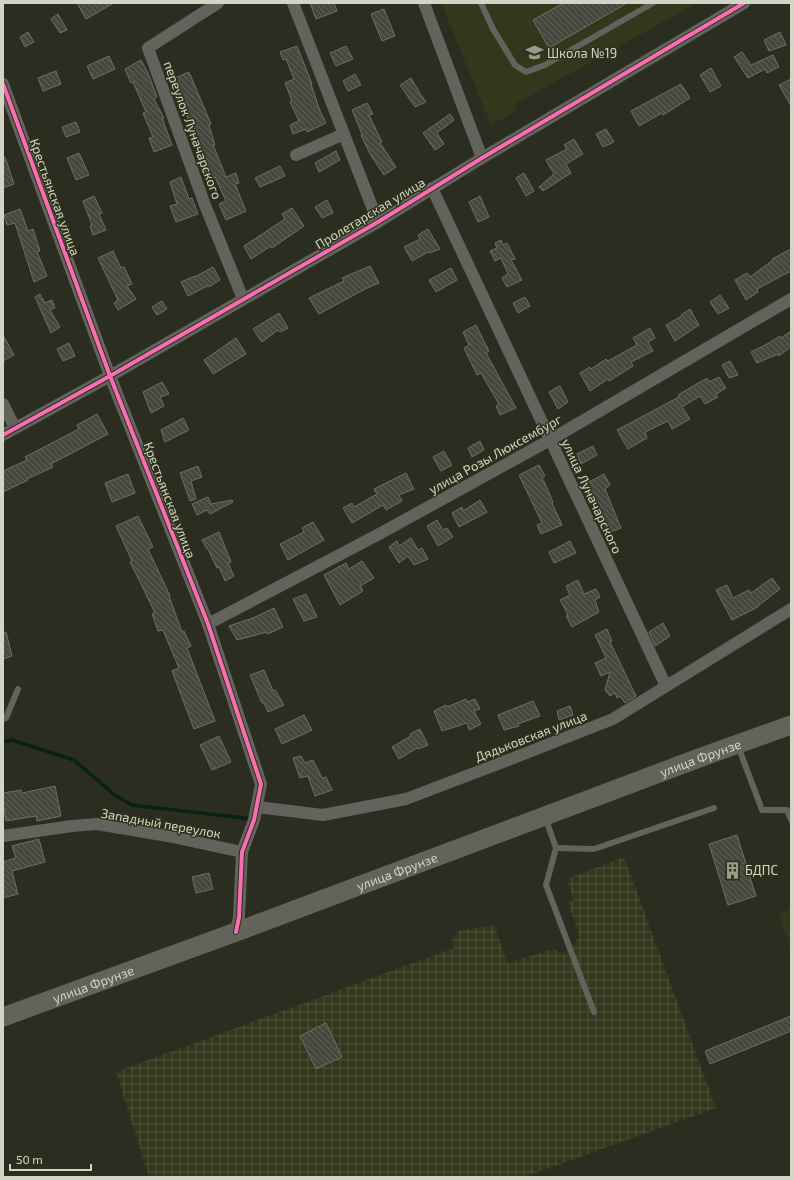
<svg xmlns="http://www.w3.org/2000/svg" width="794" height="1180" font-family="'Exo 2',sans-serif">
  <defs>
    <pattern id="industrial-grid" width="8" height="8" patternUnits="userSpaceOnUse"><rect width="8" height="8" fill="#34371b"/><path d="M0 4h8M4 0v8" fill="none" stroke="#50533b"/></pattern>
    <pattern id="building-back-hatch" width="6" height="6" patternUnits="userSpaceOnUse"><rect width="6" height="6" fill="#44483e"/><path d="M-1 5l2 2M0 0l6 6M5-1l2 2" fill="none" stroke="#5e6258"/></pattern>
  </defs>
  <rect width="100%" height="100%" fill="#2b2d20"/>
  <g fill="#34371b">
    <polygon points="441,3 697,3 517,103 515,112 491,125"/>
    <polygon points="791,909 791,949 779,914"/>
  </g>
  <polygon fill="url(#industrial-grid)" points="624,857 716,1108 524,1177 149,1177 116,1072 454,948 452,940 459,931 494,925 508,963 553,949 563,954 574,944 579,936 568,902 574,900 567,879"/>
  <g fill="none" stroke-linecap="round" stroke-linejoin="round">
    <polyline stroke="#082215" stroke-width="3.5" points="3,742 12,740 74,760 116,796 132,805 252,819"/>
  </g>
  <g fill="url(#building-back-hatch)" stroke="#6b7065">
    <polygon points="77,3 114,3 86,19"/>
    <polygon points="310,3 334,3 337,11 316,19"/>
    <polygon points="563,3 627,3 549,48 533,20"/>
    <polygon points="384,9 395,36 382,41 371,14"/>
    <polygon points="58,14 67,30 60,33 51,19"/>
    <polygon points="28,32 34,42 25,47 20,37"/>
    <polygon points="780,32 786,45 769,51 764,40"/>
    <polygon points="297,46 312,84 311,84 320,111 326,123 307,132 306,129 293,134 290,125 299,121 290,102 292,101 285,83 294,79 286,59 283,60 280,52"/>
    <polygon points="346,46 353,59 336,66 330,53"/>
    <polygon points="742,52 751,65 773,55 779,67 767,73 765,69 748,78 734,57"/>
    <polygon points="109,56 115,69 93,79 87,66"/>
    <polygon points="141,60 148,73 157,97 154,99 164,118 162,118 172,145 154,152 149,138 153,137 143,113 146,112 133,82 131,83 125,69"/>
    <polygon points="711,68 721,86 710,92 700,75"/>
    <polygon points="56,71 61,84 43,91 38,78"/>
    <polygon points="189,72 211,124 209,125 215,145 213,145 226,177 236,173 239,183 235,184 246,211 226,220 219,204 226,201 215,177 209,179 202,162 205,161 195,136 196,136 183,108 172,79"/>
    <polygon points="355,74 361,85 348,91 343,81"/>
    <polygon points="411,78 421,95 426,102 415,107 400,85"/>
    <polygon points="791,79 791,106 779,85"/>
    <polygon points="681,84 690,98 663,115 662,113 639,126 631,111"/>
    <polygon points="367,103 373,114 369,115 382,142 380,143 396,167 384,175 370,154 361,135 362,134 352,110"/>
    <polygon points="450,114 454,120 437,133 444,144 435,150 423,133"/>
    <polygon points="76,122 80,132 66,137 62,127"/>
    <polygon points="606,129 614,142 603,147 596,134"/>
    <polygon points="574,139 583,154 566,164 571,173 543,191 539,187 554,174 546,160 567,149 564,145"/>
    <polygon points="336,151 340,160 319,172 315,163"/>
    <polygon points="79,153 89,175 76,180 67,158"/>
    <polygon points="3,157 5,157 14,184 3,188"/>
    <polygon points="280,166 285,176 260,187 255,178"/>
    <polygon points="524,173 534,191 526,196 516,178"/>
    <polygon points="181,177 189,199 192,198 198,214 176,222 170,206 177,204 170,182"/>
    <polygon points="94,196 102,213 99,214 106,230 93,235 90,226 92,225 83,201"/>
    <polygon points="480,196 489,217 478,222 469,202"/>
    <polygon points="327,200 333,213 322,218 315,207"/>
    <polygon points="292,208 304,226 272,248 271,246 251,259 244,246 285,219 282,214"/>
    <polygon points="20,209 28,231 33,229 40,251 37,252 47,276 34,282 15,223 7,225 4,215"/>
    <polygon points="428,229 440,249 429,253 428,252 412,261 404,247 420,239 418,235"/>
    <polygon points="501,240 503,245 507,243 515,259 511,260 522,280 507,287 502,278 508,274 501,258 495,261 490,251 497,248 495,243"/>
    <polygon points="791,249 791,271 757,289 758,292 746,300 735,280 747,273 750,277 773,260 772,259"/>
    <polygon points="113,251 121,268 124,267 132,284 127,286 136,299 118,310 114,303 118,300 98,258"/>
    <polygon points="370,266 379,283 367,288 319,314 309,298 344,281 342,278"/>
    <polygon points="213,267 220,280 209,287 209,285 188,296 181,282 195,276 195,277"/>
    <polygon points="451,268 457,280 436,292 429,280"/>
    <polygon points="40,294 45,303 52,300 55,308 50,310 60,327 51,333 35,297"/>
    <polygon points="720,295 729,308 718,314 710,302"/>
    <polygon points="525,297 530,306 518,313 513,303"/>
    <polygon points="162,301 167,309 157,315 152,307"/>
    <polygon points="690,309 699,325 675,341 666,325 682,316 681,315"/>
    <polygon points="279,313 288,328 280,332 278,330 262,342 253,329"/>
    <polygon points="476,325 489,351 486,353 516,408 500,415 496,406 499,404 481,373 477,375 464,348 469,345 463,332"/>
    <polygon points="650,328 655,338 648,342 653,351 631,362 633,366 609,381 608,379 590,391 580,373 590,367 591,369 606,359 608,361 637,345 633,338"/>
    <polygon points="791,331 791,347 779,356 778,354 757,363 751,352 769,343 780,336 781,338"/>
    <polygon points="3,335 14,355 3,361"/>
    <polygon points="236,338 246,354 213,374 204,360"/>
    <polygon points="69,343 75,356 63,361 57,349"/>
    <polygon points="730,361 738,375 729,378 722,365"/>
    <polygon points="719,377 726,388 716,394 718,397 705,404 700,396 682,407 690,419 672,429 668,421 645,432 647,438 628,449 617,430 679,397 678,395 707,378 709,382"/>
    <polygon points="162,382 169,394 160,397 164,406 151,413 143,392"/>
    <polygon points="560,386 568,402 558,409 549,392"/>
    <polygon points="97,414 108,434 51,464 53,467 27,479 28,480 3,492 3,471 27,460 25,457 79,429 77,425"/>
    <polygon points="183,418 189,430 165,442 161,430"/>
    <polygon points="480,441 484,450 472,457 468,448"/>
    <polygon points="593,446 597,455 581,464 577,454"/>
    <polygon points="444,451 452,465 441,471 433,457"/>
    <polygon points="539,465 545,476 542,477 553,502 552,503 562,525 541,534 537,525 542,523 519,475"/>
    <polygon points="198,466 202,477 191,481 196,499 190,501 180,473"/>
    <polygon points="406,473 414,489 399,495 402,501 386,510 383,505 352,523 343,508 352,503 354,507 377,494 374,489"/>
    <polygon points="128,474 135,493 112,502 105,483"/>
    <polygon points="604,474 610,485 605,489 621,528 608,533 604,524 605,523 587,483"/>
    <polygon points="208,497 211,504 232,500 233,502 210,514 207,510 197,515 192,504"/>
    <polygon points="480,500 487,512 459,527 452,513 462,507 463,511"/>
    <polygon points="138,516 153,547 148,549 170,596 169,596 182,632 184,631 191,646 187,648 215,721 194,729 172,671 179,668 163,630 158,631 152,614 155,613 139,580 130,562 132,561 116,526"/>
    <polygon points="437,520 443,530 447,528 453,537 438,546 427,526"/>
    <polygon points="313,522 324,540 288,560 280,544 304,532 302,528"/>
    <polygon points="219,532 231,562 228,563 234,576 225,581 219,567 217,568 208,549 207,549 202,540"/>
    <polygon points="411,538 418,550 422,548 428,559 414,565 408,556 399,563 389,547 397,541 399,546"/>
    <polygon points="570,541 576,553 554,563 549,552"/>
    <polygon points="362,561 374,578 360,586 363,591 340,605 324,575 346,563 349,569"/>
    <polygon points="772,578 780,589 758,606 758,607 732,620 716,590 727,585 733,598 749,590 751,593"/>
    <polygon points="578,580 584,594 596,589 600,597 595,600 599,612 572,627 566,616 568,615 560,600 570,595 566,586"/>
    <polygon points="306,594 317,617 304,621 293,599"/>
    <polygon points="274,608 283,627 268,634 267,632 237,640 229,626 253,618"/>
    <polygon points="663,623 670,636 655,646 649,632"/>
    <polygon points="607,629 612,641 610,642 636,696 625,703 620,696 617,698 615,693 610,696 605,690 610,672 601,676 595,663 606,658 595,635"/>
    <polygon points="6,632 12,656 3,659 3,633"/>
    <polygon points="264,670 273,691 275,690 284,705 268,712 264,703 262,703 250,675"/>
    <polygon points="466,699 467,702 475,699 480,709 474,711 481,724 469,730 467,723 442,731 434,711 446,705 447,707"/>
    <polygon points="533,701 540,716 518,724 519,726 504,730 498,715"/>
    <polygon points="570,706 573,715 559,720 557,711"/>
    <polygon points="304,715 312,730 282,744 275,729"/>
    <polygon points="420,729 428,745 418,749 417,748 399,759 392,747 411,736 410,734"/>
    <polygon points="219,736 231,762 212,770 200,745"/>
    <polygon points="301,756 305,763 313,760 322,778 326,777 332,790 315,796 308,776 300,778 293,758"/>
    <polygon points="55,786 61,816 37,821 36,816 6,821 3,802 3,793 21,790 22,793"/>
    <polygon points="737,835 756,896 728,905 709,844"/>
    <polygon points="39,839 45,862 12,871 18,894 3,898 3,862 16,858 12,846"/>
    <polygon points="209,873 213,889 196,893 192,877"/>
    <polygon points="791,1016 791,1031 710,1064 705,1051"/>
    <polygon points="326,1023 342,1057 316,1069 300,1036"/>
  </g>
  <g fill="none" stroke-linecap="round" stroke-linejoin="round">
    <g stroke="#62635c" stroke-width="6">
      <polyline points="481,3 493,29 515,65 526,72 545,65 653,3"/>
      <polyline points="3,719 6,718 18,689"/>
      <polyline points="738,746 762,810 787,810 791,820"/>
      <polyline points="545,817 556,848 546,885 594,1012"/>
      <polyline points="556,848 594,849 714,808"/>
    </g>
    <g stroke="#62635c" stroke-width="12">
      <polyline points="218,3 148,48 205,205 243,299"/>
      <polyline points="293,3 378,222"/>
      <polyline points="424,3 482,158"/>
      <polyline points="3,84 110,376 208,624 261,784 254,820 242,852 239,917 236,932"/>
      <polyline points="296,155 344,134"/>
      <polyline points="432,188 666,686"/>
      <polyline points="3,404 15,428"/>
      <polyline points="3,435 110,376 378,222 482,158 744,3"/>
      <polyline points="208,624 381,533 550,440 791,299"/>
      <polyline points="257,807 323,815 406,799 498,764 613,719 791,609"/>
      <polyline points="3,836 72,826 97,824 168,836 242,852"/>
    </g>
    <path stroke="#626359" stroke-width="19" id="s1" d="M 3,1017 L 236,932 L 699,758 L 791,725"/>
    <defs>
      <g id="cycleway">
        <polyline points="3,84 110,376 208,624 261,784 254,820 242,852 239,917 236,932"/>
        <polyline points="3,435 110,376 378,222 482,158 744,3"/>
      </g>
    </defs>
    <use href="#cycleway" stroke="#2f321b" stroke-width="6"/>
    <use href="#cycleway" stroke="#f96db3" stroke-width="4"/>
  </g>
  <defs>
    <symbol id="school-bare" viewBox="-9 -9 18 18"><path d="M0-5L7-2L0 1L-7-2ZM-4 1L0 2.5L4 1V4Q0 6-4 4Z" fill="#989a8c" stroke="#2f321b" stroke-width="2.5" paint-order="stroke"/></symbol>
    <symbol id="building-bare" viewBox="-9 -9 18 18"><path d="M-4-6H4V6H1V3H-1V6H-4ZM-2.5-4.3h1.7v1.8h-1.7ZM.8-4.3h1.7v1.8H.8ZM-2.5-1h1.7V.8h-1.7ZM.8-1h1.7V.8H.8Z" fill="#989a8c" stroke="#2f321b" stroke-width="2.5" paint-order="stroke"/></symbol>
  </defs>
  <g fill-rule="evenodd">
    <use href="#school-bare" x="522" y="40" width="25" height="25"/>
    <use href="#building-bare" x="720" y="858" width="25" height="25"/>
  </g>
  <g text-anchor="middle" stroke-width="3" stroke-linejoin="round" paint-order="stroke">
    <g font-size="13" fill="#d2d5c6" stroke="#2f321b" text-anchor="start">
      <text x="547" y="58">Школа №19</text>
      <text x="745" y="875">БДПС</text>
    </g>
    <g font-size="13" fill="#d2d5c6" stroke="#2f321b">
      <text transform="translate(193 130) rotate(70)" y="5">переулок Луначарского</text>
      <text transform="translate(55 197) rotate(70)" y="5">Крестьянская улица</text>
      <text transform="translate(370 213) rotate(-31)" y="5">Пролетарская улица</text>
      <text transform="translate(495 454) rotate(-29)" y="5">улица Розы Люксембург</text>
      <text transform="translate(592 496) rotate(65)" y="5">улица Луначарского</text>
      <text transform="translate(170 500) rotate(69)" y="5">Крестьянская улица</text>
      <text transform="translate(531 736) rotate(-21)" y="5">Дядьковская улица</text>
      <text dy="5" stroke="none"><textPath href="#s1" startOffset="744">улица Фрунзе</textPath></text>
      <text transform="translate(161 823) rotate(10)" y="5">Западный переулок</text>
      <text dy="5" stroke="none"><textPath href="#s1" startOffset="420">улица Фрунзе</textPath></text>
      <text dy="5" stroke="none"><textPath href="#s1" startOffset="96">улица Фрунзе</textPath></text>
    </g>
  </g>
  <rect width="794" height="1180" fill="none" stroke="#d2d5c6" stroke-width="8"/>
  <path d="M10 1164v6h81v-6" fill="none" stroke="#d2d5c6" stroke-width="2"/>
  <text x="16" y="1164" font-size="12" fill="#d2d5c6" stroke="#2f321b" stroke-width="3" paint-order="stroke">50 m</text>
</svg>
